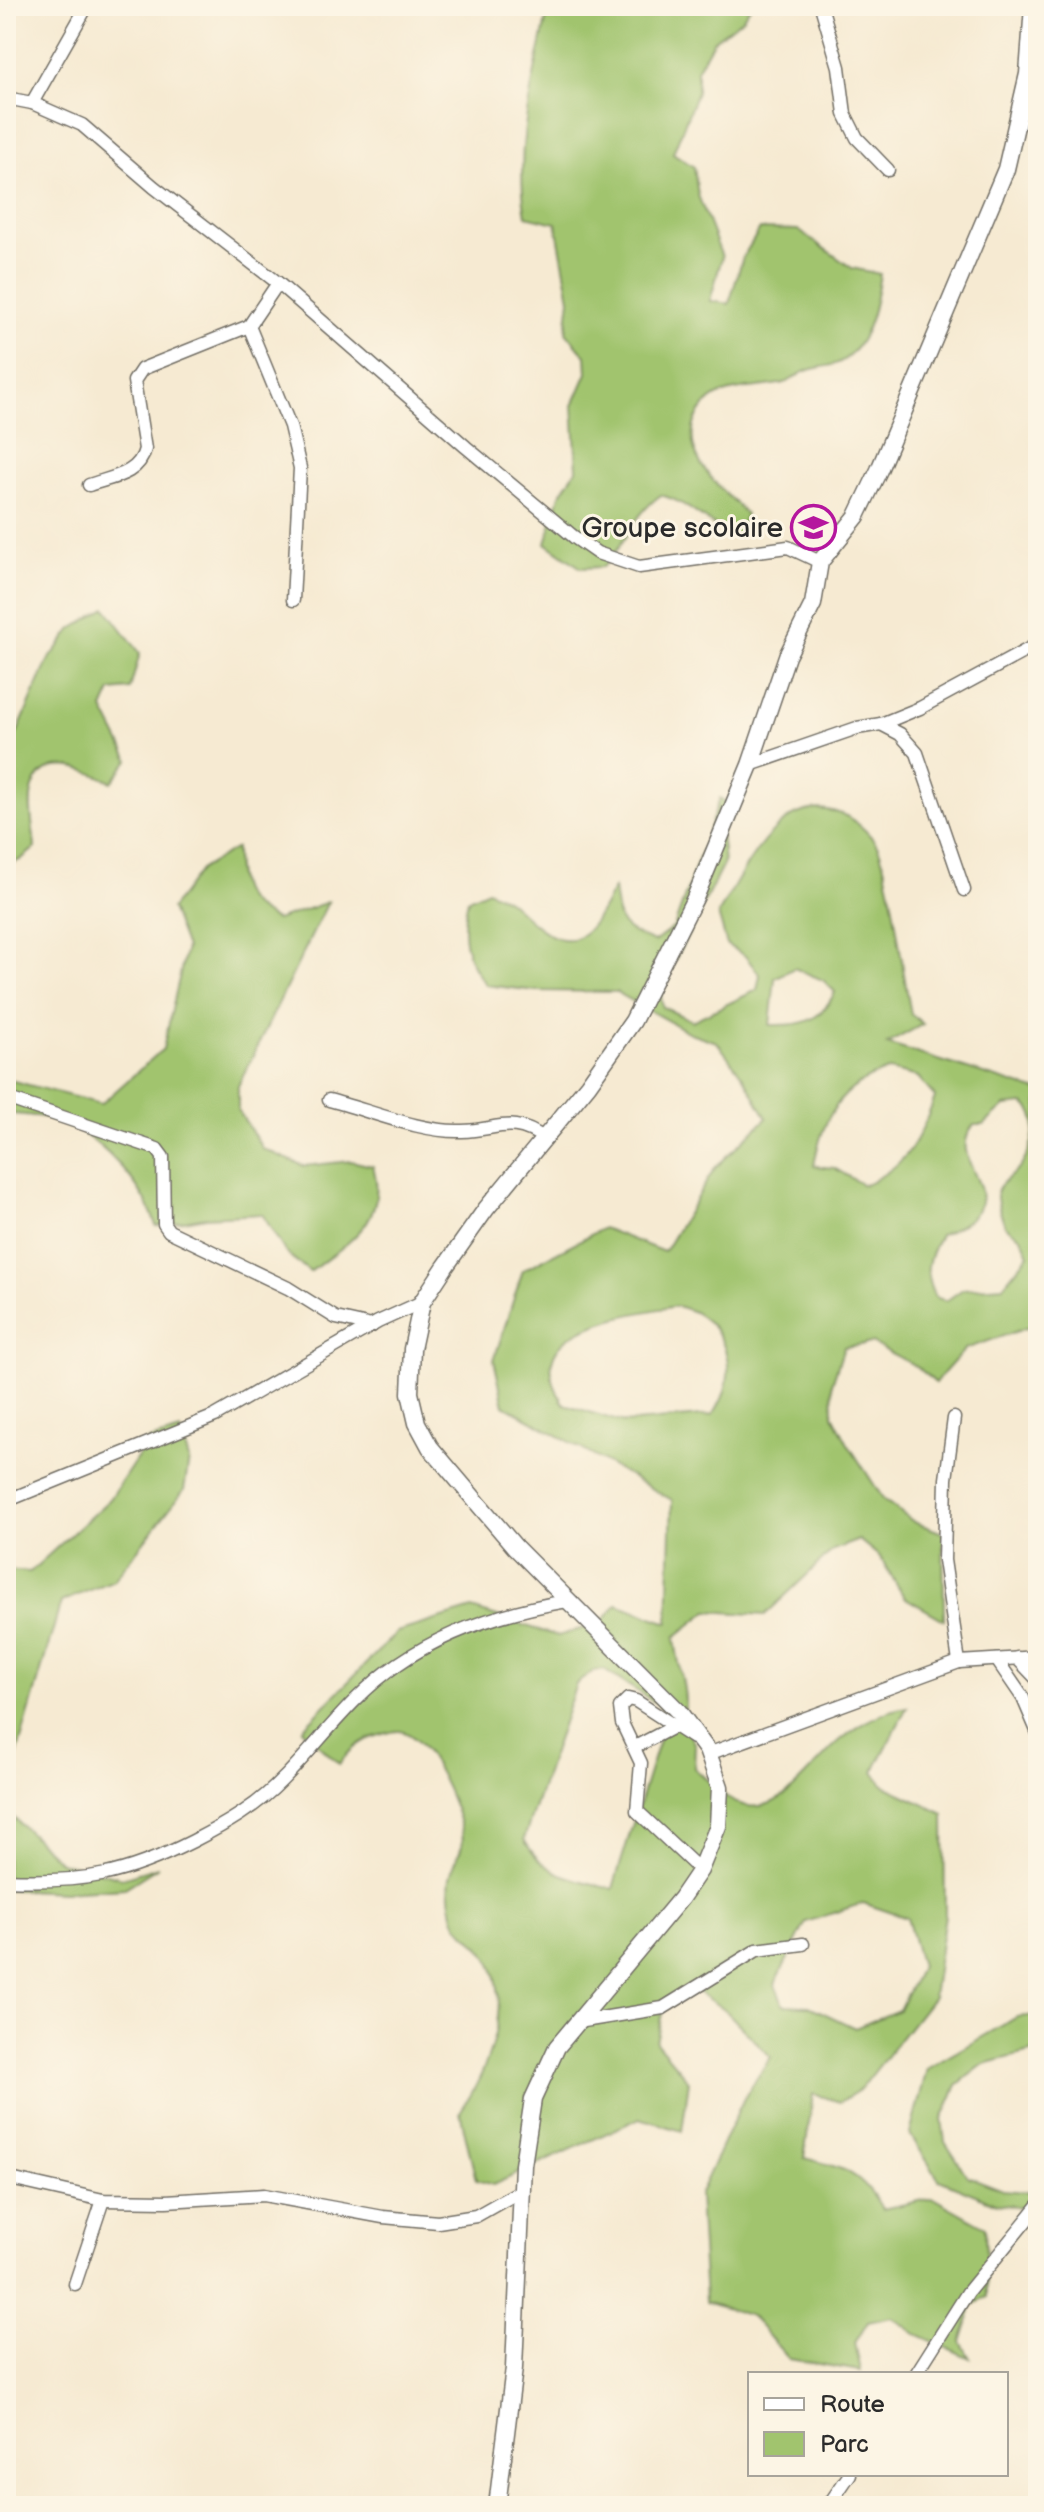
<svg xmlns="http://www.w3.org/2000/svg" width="1044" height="2512" font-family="'Balsamiq Sans',sans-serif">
  <rect width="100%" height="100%" fill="#fcf5e5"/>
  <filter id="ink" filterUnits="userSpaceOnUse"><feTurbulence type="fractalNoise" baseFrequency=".0125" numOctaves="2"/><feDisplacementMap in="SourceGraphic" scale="16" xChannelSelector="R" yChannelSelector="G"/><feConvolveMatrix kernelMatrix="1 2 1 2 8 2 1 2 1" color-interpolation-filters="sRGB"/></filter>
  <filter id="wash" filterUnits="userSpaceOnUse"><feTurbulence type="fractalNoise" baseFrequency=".006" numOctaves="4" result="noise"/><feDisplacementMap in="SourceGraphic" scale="32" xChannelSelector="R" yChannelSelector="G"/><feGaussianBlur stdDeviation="1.8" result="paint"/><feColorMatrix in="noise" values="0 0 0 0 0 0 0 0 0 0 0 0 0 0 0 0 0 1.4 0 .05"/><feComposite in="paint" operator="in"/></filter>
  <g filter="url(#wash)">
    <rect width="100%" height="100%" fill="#f6ead2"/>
    <g fill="#a1c46e" stroke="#66784c" stroke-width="2" fill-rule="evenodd">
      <path d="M 549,6 L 751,6 L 742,19 L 714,40 L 697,70 L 697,92 L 673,153 L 694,167 L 698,195 L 722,257 L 710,301 L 729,304 L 743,257 L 760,229 L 798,230 L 852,268 L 880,274 C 876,300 870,335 851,354 C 837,368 823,365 806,371 C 798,374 792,381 784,383 C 765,388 743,386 724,393 C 711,397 703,406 697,417 C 678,456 723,490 746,514 L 737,537 C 708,527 691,503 661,495 C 634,514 625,544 603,567 L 581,568 L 546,543 L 560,495 L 577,469 L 573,405 L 587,373 L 586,356 L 566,332 L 570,299 L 556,223 L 526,216 C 513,146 535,75 549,6 Z"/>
      <path d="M 106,608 L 140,653 L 130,689 L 111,691 L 103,709 L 129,760 L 112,782 C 87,770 43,750 32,791 C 28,807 34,831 35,848 L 20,860 L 6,865 L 6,759 L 48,661 L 72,629 Z"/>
      <path d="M 720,798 L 728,804 L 721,832 L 724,863 L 671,968 L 661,997 L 663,1007 L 692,1021 L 757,990 L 760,975 L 745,956 L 727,945 L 718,914 C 745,870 782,783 848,817 C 860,824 876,839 880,852 C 895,900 901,964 911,1014 L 923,1024 L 887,1044 L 1038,1091 L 1038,1324 L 965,1349 L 935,1383 C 919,1364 894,1356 872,1343 L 844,1347 L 832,1384 L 833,1415 L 848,1444 L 884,1500 L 914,1522 L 943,1533 L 944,1620 L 904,1597 L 880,1557 L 859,1540 L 833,1550 L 765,1615 L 708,1611 L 675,1637 C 677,1667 690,1693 683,1722 L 695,1745 L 694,1768 C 706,1778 722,1797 737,1803 C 781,1822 813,1761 842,1739 C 862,1723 882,1711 907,1707 L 874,1771 L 884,1786 L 944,1814 L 945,1915 L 933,1997 L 861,2089 L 840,2102 L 813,2094 L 804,2158 C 843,2168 862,2172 882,2209 L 933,2198 L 985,2227 L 987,2297 L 972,2307 L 961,2342 L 970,2358 L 916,2334 L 892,2317 L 868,2322 L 855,2343 L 861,2371 L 789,2359 L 751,2316 L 705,2302 L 699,2195 L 745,2096 L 771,2057 L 725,2010 L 696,1991 L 663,2008 L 656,2042 L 689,2081 L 682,2131 L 640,2118 L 493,2185 L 476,2180 L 460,2112 C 488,2071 517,1998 484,1952 C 475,1940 456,1929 453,1914 C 451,1904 448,1888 450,1878 C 452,1863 466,1849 462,1832 C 457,1807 428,1735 400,1731 C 393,1730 384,1734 377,1736 C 361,1740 348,1752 339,1764 L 302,1729 L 397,1632 L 472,1609 L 558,1636 L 601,1623 L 617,1604 L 668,1623 L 672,1500 L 504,1405 L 494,1360 L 523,1270 L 603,1228 L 664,1252 L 715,1168 L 767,1118 L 744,1078 L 717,1042 L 690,1033 L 616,992 L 536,991 L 486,985 C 463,957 460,933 468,899 L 488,890 C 495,894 504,897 510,902 C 531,920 564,961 592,925 C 601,914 607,900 614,888 C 619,926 618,927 654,942 L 674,927 ZM 794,968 L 823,980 L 835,992 C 820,1022 803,1026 770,1025 L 775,978 ZM 889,1070 L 918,1077 L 935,1097 C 920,1139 907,1167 863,1185 L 834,1168 L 814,1166 C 822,1117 841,1085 889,1070 ZM 1023,1104 C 1044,1114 1032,1149 1021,1166 C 1016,1174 1003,1179 998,1189 C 994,1199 1002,1216 1005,1226 L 1021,1237 L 1029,1254 L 1003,1286 L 963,1289 L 946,1301 L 935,1297 C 922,1273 928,1258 940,1235 C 1031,1198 939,1166 974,1125 L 984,1125 L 1005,1106 ZM 676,1306 C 727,1316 744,1376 712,1415 L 624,1423 L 564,1404 C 514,1326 626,1316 676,1306 ZM 604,1670 L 659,1705 L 666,1717 L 613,1888 C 576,1881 541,1874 524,1839 L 576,1684 L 594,1671 ZM 863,1903 L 907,1918 L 921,1966 L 899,2010 L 855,2028 L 809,2006 L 783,2005 L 775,1984 L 806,1922 Z"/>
      <path d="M 236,848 C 236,886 240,903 276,920 L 328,902 L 238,1086 L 238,1110 L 263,1149 L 304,1166 L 351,1161 L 373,1166 C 389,1222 349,1241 310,1272 L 286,1253 L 262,1214 L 206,1217 L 156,1226 C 145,1186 105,1144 68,1124 C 52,1115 24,1116 6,1113 L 6,1079 L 101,1104 L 163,1049 L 186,948 L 171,909 L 200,870 Z"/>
      <polygon points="181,1431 189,1460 184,1490 114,1580 61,1602 8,1785 12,1816 60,1862 122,1878 158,1867 125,1888 63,1892 6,1889 6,1570 30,1572 110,1499 149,1440"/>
      <polygon points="1038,2015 1038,2050 984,2064 957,2085 942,2119 945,2142 967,2176 1003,2190 1028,2192 1038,2182 1038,2209 997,2204 939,2180 910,2134 927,2069 1017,2017"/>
    </g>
  </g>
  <g filter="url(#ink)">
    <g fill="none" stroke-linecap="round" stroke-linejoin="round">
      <defs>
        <g id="minor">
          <polyline points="821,6 839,67 845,114 857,138 888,170"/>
          <polyline points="6,98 32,103 82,125 154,187 278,283 466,447 574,537 597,553 639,567 788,547 820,562"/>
          <polyline points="32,103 87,6"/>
          <polyline points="249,326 290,426 300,468 293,600"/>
          <path d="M 89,485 C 112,477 139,475 145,449 L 134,381 L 142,369 L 249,326 L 278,283"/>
          <polyline points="881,724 900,734 917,753 964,890"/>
          <polyline points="750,765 857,728 881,724 920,708 1038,644"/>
          <polyline points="6,1098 157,1149 163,1157 164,1224 169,1231 288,1288 336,1318 372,1326"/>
          <path d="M 329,1100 C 368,1110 423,1133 462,1131 C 498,1130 512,1115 545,1139"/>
          <polyline points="954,1418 946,1479 944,1560 959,1662"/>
          <polyline points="6,1501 215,1416 378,1322 422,1302"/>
          <polyline points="1017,1658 1038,1680"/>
          <polyline points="997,1660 1023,1698 1038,1733"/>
          <polyline points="693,1738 636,1701 628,1699 620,1707 622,1723 641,1763 637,1811 700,1870"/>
          <polyline points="635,1747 677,1725"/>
          <polyline points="708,1754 959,1662 1038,1657"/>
          <path d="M 6,1880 C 83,1883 124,1876 193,1841 C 226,1824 256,1807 282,1780 C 321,1741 351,1696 398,1664 C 447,1630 508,1611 567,1601"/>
          <polyline points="577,2022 663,2008 757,1950 803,1944"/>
          <polyline points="6,2178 103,2200 166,2201 264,2195 383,2217 438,2222 476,2216 522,2190"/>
          <polyline points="75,2284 103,2200"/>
          <polyline points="916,2374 968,2292 1038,2206"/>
          <polyline points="828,2506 850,2474"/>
        </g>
        <polyline id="major" points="497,2506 514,2368 523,2165 533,2099 557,2047 681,1898 700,1870 718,1826 720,1787 707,1750 679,1712 515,1547 430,1447 417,1423 410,1393 412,1349 422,1302 445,1267 486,1209 588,1085 633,1021 695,898 750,765 787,656 813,604 820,562 857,516 879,470 1006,169 1028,74 1033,6"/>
      </defs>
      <use href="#minor" stroke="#726e65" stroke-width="15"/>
      <use href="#major" stroke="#726e65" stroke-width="19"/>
      <use href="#minor" stroke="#fff" stroke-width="12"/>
      <use href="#major" stroke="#fff" stroke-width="16"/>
    </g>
  </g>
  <defs>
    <symbol id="school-ring" viewBox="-11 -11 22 22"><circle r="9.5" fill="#fcf5e5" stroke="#b5179e" stroke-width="1.5"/><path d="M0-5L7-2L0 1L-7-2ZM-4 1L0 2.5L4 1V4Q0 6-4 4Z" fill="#b5179e"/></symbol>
  </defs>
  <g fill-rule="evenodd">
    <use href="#school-ring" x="788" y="502" width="51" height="51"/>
  </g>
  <g text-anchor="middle" stroke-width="6" stroke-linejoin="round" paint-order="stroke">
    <g font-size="28" fill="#2b2b2b" stroke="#fcf5e5" text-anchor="end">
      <text x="783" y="537">Groupe scolaire</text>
    </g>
  </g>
  <rect width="1044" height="2512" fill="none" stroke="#fcf5e5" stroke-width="32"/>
  <rect x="748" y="2372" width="260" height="104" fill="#fcf5e5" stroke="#a8a49b" stroke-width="2"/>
  <rect x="764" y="2398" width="40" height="12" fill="#ffffff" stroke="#a8a49b" stroke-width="2"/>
  <text x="820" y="2412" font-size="24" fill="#2b2b2b">Route</text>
  <rect x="764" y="2432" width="40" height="24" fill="#a1c46e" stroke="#a8a49b" stroke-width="2"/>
  <text x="820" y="2452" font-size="24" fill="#2b2b2b">Parc</text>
</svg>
